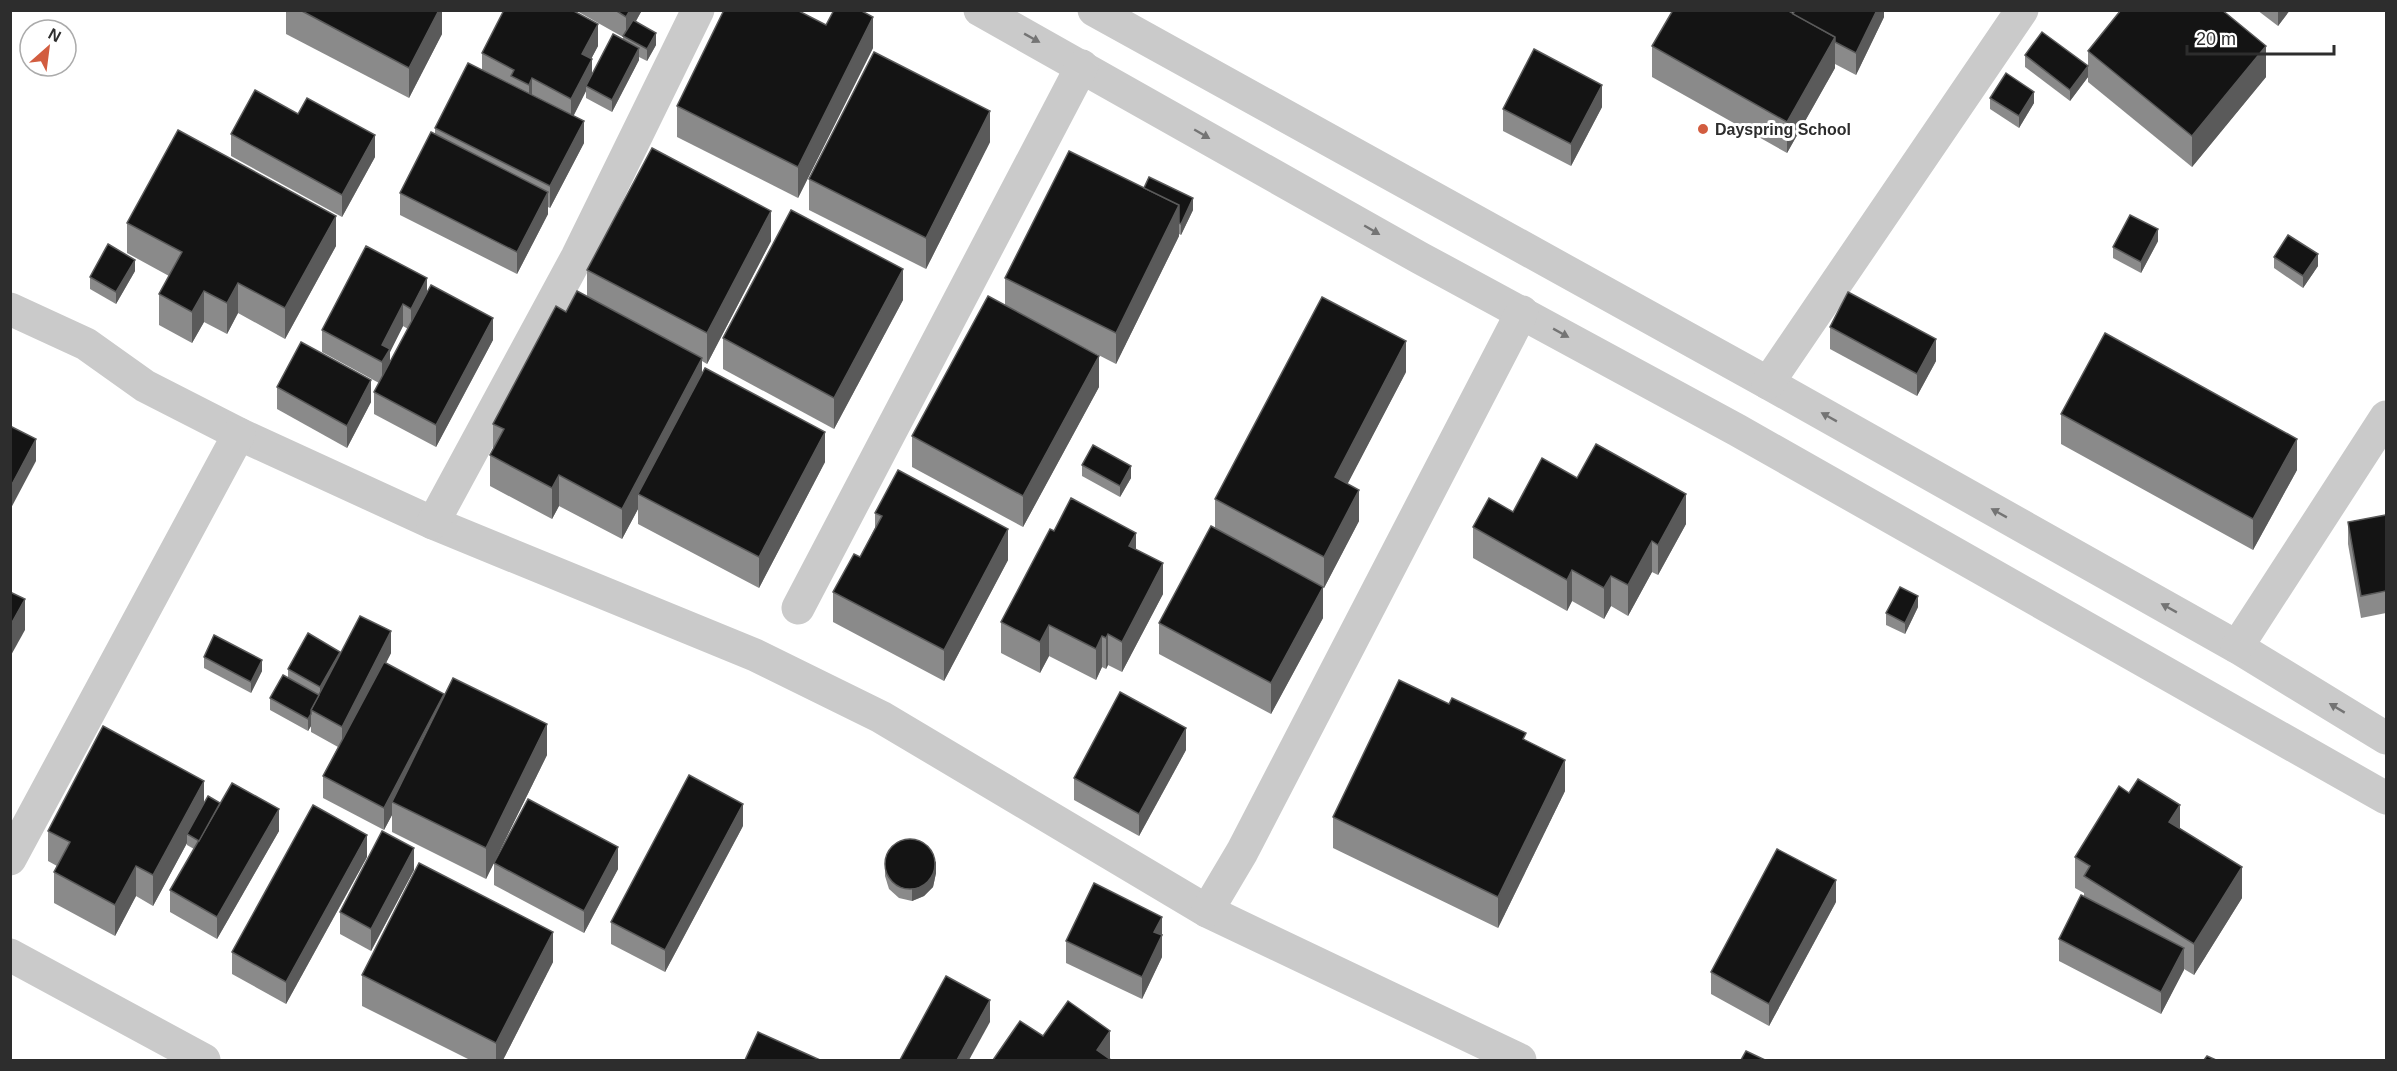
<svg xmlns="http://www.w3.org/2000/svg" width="2397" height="1071" font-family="Helvetica,sans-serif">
  <rect width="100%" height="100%" fill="#fff"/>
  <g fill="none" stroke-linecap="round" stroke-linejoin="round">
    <g stroke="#cacaca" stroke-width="33">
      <polyline points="980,10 1420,258 1737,430 2386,798"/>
      <polyline points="1094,10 1768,383 2237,647 2386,738"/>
      <polyline points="10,309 86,344 145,386 239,434 433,523 755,655 881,717 1207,911 1520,1060"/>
      <polyline points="1768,383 2022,10"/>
      <polyline points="433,523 577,257 698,10"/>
      <polyline points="798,608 1082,66"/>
      <polyline points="2237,647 2386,417"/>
      <polyline points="10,859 239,434"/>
      <polyline points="1207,911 1242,852 1522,312"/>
      <polyline points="10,955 204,1060"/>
    </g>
  </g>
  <g fill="#8a8a8a" fill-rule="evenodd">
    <polygon points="286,10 442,10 442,34 409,98 286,34"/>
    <polygon points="575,10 642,10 636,21 656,45 647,61 639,57 639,60 612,112 586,98 586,91 573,116 584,143 550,208 548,207 548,214 517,274 400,215 400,193 435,133 435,128 482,70 482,53 598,46 591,59 592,76 623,40 623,37"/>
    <polygon points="1789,10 1884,10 1884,17 1856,75 1835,64 1835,68 1787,153 1652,77 1652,46 1793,14 1794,13"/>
    <polygon points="2257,10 2290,10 2278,26"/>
    <polygon points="873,48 798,198 677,137 677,106"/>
    <polygon points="2088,51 2266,77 2192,167 2088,82"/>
    <polygon points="2025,55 2088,77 2070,101 2025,67"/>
    <polygon points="1990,98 2034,103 2019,128 1990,109"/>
    <polygon points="1602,107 1571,166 1503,131 1503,109"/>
    <polygon points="231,134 375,157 342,217 231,156"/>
    <polygon points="990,142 926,269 809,210 809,179"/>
    <polygon points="1144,188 1193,210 1181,235 1179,234 1179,236 1116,364 1077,344 1099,387 1023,527 912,467 912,436 1005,305 1005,278"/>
    <polygon points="127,223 336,246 285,339 238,313 227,334 204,322 192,343 159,325 159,294 169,276 127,253"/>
    <polygon points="771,241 707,364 702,361 702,374 825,462 759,588 638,524 638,509 622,539 559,506 552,519 490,486 490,455 493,450 493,424 566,312 587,297 587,270"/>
    <polygon points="2158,241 2141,273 2113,258 2113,247"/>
    <polygon points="2274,257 2318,266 2303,288 2274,268"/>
    <polygon points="135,271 116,304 90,289 90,277"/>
    <path d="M 427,292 L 493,340 L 436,447 L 374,414 L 374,392 L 379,383 L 322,352 L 322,330 ZM 403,326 L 408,329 L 390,363 L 390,352 Z"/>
    <polygon points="903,300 834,429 723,369 723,338"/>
    <polygon points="1830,327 1936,361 1917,396 1830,349"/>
    <polygon points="1406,372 1347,484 1359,521 1324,588 1323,587 1323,618 1271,714 1159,654 1159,623 1215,528 1215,499"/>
    <polygon points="277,387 371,402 347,448 277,409"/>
    <polygon points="2061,414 2297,470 2253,550 2061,444"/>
    <polygon points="1082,465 1131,478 1120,497 1082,476"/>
    <polygon points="1577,478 1686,524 1658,575 1652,572 1628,616 1611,606 1604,619 1572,601 1567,611 1473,558 1473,527 1513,512"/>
    <polygon points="875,513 1008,560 944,681 833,622 833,592 860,557 875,528"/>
    <polygon points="2386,515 2386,613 2361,618 2348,544 2348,522"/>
    <polygon points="1054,531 1136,550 1163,594 1122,672 1108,665 1106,669 1102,667 1096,680 1049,656 1040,673 1001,653 1001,622"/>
    <polygon points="1918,607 1905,634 1886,625 1886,613"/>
    <polygon points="340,652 391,653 386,663 547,755 494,862 618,869 584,933 494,885 494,863 486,879 392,832 392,815 384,830 323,798 323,776 338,747 311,732 311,726 308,731 270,710 270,698 288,678 288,669"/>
    <polygon points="204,657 262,671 251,693 204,668"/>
    <polygon points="1526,741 1565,791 1498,928 1333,848 1333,817"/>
    <polygon points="1186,750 1139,836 1074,800 1074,778"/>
    <polygon points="204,803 279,831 217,939 170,912 170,890 194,849 187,845 187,843 153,906 136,896 115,936 54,903 54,872 57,866 48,861 48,831"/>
    <polygon points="743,826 665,972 611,944 611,922"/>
    <polygon points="2180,829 2242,898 2194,975 2184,969 2161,1014 2059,961 2059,939 2084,896 2084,893 2075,888 2075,857"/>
    <polygon points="367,857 286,1004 232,974 232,952"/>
    <polygon points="885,865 936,873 933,887 924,896 912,901 899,898 889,889 885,876"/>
    <polygon points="414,870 371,951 340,934 340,912"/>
    <polygon points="1836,902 1769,1026 1711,994 1711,972"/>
    <polygon points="1162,917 1162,957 1142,999 1066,963 1066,941"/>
    <polygon points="553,962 503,1060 470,1060 362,1006 362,975"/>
  </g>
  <g fill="#5a5a5a">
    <polygon points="439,10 442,10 442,34 409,98 409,68"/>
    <polygon points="630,10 642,10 626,39 626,17"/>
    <polygon points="1877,10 1884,10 1884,17 1856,75 1856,53"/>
    <polygon points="2278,10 2290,10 2278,26"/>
    <polygon points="873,17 873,48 798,198 798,167"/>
    <polygon points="598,24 598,46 582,76 582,54"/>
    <polygon points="656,33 656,45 647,61 647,49"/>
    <polygon points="1835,37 1835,68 1787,153 1787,122"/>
    <polygon points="2266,46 2266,77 2192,167 2192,136"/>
    <polygon points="639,48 639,60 612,112 612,100"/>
    <polygon points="592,59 592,81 586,86 586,91 571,121 571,99"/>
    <polygon points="2088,66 2088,77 2070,101 2070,90"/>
    <polygon points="532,78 532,100 529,107 529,85"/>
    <polygon points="1602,85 1602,107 1571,166 1571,144"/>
    <polygon points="2034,92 2034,103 2019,128 2019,116"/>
    <polygon points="990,111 990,142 926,269 926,238"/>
    <polygon points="584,121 584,143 550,208 550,186"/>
    <polygon points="375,135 375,157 342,217 342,195"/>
    <polygon points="548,192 548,214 517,274 517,252"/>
    <polygon points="1193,198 1193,210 1181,235 1181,224"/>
    <polygon points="1179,205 1179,236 1116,364 1116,333"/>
    <polygon points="771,211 771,241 707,364 707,333"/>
    <polygon points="336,216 336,246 285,339 285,308"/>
    <polygon points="2158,229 2158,241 2141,273 2141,262"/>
    <polygon points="2318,254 2318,266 2303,288 2303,276"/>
    <polygon points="135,260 135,271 116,304 116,292"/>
    <polygon points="903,269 903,300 834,429 834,398"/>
    <polygon points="427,278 427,300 411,331 411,309"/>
    <polygon points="238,283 238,313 227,334 227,303"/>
    <polygon points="204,291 204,322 192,343 192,312"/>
    <polygon points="403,304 403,326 390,352 390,371 382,384 382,345"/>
    <polygon points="493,318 493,340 436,447 436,425"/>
    <polygon points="1936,339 1936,361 1917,396 1917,374"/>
    <polygon points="1406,341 1406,372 1335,508 1335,477"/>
    <polygon points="1099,356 1099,387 1023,527 1023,496"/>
    <polygon points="702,358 702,389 638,494 638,509 622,539 622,509"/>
    <polygon points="371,380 371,402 347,448 347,426"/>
    <polygon points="825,432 825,462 759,588 759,557"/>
    <polygon points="36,439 36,461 10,510 10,488"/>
    <polygon points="2297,439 2297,470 2253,550 2253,519"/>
    <polygon points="1131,466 1131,478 1120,497 1120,486"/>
    <polygon points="559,475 559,506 552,519 552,488"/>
    <polygon points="1359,490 1359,521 1324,588 1324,557"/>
    <polygon points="1686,494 1686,524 1658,575 1658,545"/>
    <polygon points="1008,529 1008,560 944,681 944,650"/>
    <polygon points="1136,533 1136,563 1129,546"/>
    <polygon points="1652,541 1652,572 1628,616 1628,585"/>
    <polygon points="1163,563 1163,594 1122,672 1122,642"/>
    <polygon points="1572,570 1572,601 1567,611 1567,580"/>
    <polygon points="1611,576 1611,606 1604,619 1604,588"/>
    <polygon points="1323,587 1323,618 1271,714 1271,683"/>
    <polygon points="1918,596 1918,607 1905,634 1905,623"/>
    <polygon points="25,599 25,630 10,657 10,626"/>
    <polygon points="1049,625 1049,656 1040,673 1040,642"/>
    <polygon points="391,631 391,653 342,749 342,727"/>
    <polygon points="1108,634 1108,665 1106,669 1106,638"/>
    <polygon points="1102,636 1102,667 1096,680 1096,649"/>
    <polygon points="340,652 320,698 320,687"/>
    <polygon points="262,660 262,671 251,693 251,682"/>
    <polygon points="444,694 392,802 392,815 384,830 384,808"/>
    <polygon points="311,714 311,726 308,731 308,719"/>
    <polygon points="547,724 547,755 486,879 486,848"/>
    <polygon points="1186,728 1186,750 1139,836 1139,814"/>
    <polygon points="1565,760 1565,791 1498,928 1498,897"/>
    <polygon points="204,781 204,812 187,834 187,843 153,906 153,875"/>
    <polygon points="743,804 743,826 665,972 665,950"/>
    <polygon points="2180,805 2180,836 2169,822"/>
    <polygon points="279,809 279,831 217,939 217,917"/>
    <polygon points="367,835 367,857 286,1004 286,982"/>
    <polygon points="618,847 618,869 584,933 584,911"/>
    <polygon points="414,848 414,870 371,951 371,929"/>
    <polygon points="936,861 936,873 933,887 924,896 912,901 912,889"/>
    <polygon points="136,866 136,896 115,936 115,905"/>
    <polygon points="2242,867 2242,898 2194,975 2194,944"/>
    <polygon points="1836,880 1836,902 1769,1026 1769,1004"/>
    <polygon points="1162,917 1162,957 1142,999 1142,977 1154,932"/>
    <polygon points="553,932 553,962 503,1060 496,1060 496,1043"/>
    <polygon points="2184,948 2184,970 2161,1014 2161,992"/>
    <polygon points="990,1000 990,1022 969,1060 957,1060"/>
    <polygon points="1110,1031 1110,1060 1097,1050"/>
  </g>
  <g fill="#141414" stroke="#5a5a5a" stroke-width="1.5">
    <polygon points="300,10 439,10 409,68"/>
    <polygon points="504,10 572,10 598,24 582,54 592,59 571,99 532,78 529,85 511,76 514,70 482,53"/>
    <polygon points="615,10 630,10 626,17"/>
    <polygon points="724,10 797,10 826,25 834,10 860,10 873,17 798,167 677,106"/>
    <polygon points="1673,10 1787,10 1835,37 1787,122 1652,46"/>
    <polygon points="1795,10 1877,10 1856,53 1835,42 1835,37 1793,14"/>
    <polygon points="2121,10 2222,10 2266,46 2192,136 2088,51"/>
    <polygon points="633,20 656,33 647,49 623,36"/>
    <polygon points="2042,32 2088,66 2070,90 2025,55"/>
    <polygon points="613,34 639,48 612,100 586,86"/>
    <polygon points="1534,49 1602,85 1571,144 1503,109"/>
    <polygon points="874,52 990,111 926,238 809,179"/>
    <polygon points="468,63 584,121 550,186 435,128"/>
    <polygon points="2006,73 2034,92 2019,116 1990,98"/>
    <polygon points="255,90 298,114 307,98 375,135 342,195 231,134"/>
    <polygon points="178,130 336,216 285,308 238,283 227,303 204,291 192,312 159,294 182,252 127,223"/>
    <polygon points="431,132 548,192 517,252 400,193"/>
    <polygon points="652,148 771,211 707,333 587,270"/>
    <polygon points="1069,151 1179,205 1116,333 1005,278"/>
    <polygon points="1149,177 1193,198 1181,224 1179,223 1179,205 1144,188"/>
    <polygon points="791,210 903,269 834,398 723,338"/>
    <polygon points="2130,215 2158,229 2141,262 2113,247"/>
    <polygon points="2288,235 2318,254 2303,276 2274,257"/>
    <polygon points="108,244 135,260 116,292 90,277"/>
    <polygon points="366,246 427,278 411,309 403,304 382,345 390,349 382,362 322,330"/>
    <polygon points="431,285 493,318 436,425 374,392"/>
    <polygon points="577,291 702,358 622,509 559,475 552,488 490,455 504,429 493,424 556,306 566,312"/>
    <polygon points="1848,292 1936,339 1917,374 1830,327"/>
    <polygon points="988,296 1099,356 1023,496 912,436"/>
    <polygon points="1322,297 1406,341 1335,477 1359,490 1324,557 1215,499"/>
    <polygon points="2105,333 2297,439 2253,519 2061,414"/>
    <polygon points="301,342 371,380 347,426 277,387"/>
    <polygon points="705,368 825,432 759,557 638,494"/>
    <polygon points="10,426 36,439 10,488"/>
    <polygon points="1596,444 1686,494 1658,545 1652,541 1628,585 1611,576 1604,588 1572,570 1567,580 1473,527 1489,498 1513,512 1542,458 1577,478"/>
    <polygon points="1093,445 1131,466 1120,486 1082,465"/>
    <polygon points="898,470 1008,529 944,650 833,592 854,554 860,557 882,516 875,513"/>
    <polygon points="1071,498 1136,533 1129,546 1163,563 1122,642 1108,634 1106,638 1102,636 1096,649 1049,625 1040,642 1001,622 1050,529 1054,531"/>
    <polygon points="2386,515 2386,591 2361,596 2348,522"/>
    <polygon points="1211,526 1323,587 1271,683 1159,623"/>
    <polygon points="1900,587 1918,596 1905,623 1886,613"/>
    <polygon points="10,592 25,599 10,626"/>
    <polygon points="360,616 391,631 342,727 311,710"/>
    <polygon points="308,633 340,652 320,687 288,669"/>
    <polygon points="214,635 262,660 251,682 204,657"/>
    <polygon points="384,662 444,694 384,808 323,776"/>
    <polygon points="283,675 319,695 311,710 311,714 308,719 270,698"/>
    <polygon points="453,678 547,724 486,848 392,802"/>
    <polygon points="1399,680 1449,704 1452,698 1526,733 1523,739 1565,760 1498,897 1333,817"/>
    <polygon points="1120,692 1186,728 1139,814 1074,778"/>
    <polygon points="103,726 204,781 153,875 136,866 115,905 54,872 70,842 48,831"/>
    <polygon points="689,775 743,804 665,950 611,922"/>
    <polygon points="2138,779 2180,805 2169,822 2242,867 2194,944 2084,876 2090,866 2075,857 2119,786 2129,793"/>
    <polygon points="232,783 279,809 217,917 170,890"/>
    <polygon points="208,796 220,803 199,841 187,834"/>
    <polygon points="528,799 618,847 584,911 494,863"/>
    <polygon points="313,805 367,835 286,982 232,952"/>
    <polygon points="382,831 414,848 371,929 340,912"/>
    <circle cx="910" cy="864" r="25"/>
    <polygon points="1777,849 1836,880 1769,1004 1711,972"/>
    <polygon points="419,863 553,932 496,1043 362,975"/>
    <polygon points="1094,883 1162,917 1154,932 1162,935 1142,977 1066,941"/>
    <polygon points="2081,895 2184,948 2161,992 2059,939"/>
    <polygon points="946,976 990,1000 957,1060 900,1060"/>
    <polygon points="1068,1001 1110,1031 1097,1050 1111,1060 993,1060 1020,1021 1043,1036"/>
    <polygon points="758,1032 820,1060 745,1060"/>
    <polygon points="1746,1051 1765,1060 1741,1060"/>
    <polygon points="2207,1056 2216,1060 2204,1060"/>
  </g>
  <defs><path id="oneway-solid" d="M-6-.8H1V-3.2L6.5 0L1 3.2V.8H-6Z" transform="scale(1.5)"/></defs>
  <g fill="#747474">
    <use href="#oneway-solid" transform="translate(1032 38) rotate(29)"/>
    <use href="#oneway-solid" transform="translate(1202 134) rotate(30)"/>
    <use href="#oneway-solid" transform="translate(1372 230) rotate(30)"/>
    <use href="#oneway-solid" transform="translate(1561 333) rotate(29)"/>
    <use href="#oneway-solid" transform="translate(1829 417) rotate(-151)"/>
    <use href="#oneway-solid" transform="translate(1999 513) rotate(-151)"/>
    <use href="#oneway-solid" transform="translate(2169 608) rotate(-151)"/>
    <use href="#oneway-solid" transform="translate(2337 708) rotate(-149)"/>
  </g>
  <circle fill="#d25d40" stroke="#fff" stroke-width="2" cx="1703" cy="129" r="6"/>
  <g text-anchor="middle" stroke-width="6" stroke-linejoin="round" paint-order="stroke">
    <g font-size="16" font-weight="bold" fill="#2d2d2d" stroke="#fff" text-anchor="start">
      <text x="1715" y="135">Dayspring School</text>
    </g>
  </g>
  <rect width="2397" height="1071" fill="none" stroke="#2d2d2d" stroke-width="24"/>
  <g transform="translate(48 48) rotate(28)"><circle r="28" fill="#ffffff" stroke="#ababab" stroke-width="1.5"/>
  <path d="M0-4.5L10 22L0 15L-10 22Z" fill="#d25d40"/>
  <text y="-9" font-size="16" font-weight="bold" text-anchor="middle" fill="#2d2d2d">N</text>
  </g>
  <path d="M2187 45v9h147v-9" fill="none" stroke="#2d2d2d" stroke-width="3"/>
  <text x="2196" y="45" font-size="18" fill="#2d2d2d" stroke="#ffffff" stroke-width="4.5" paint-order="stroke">20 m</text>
</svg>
